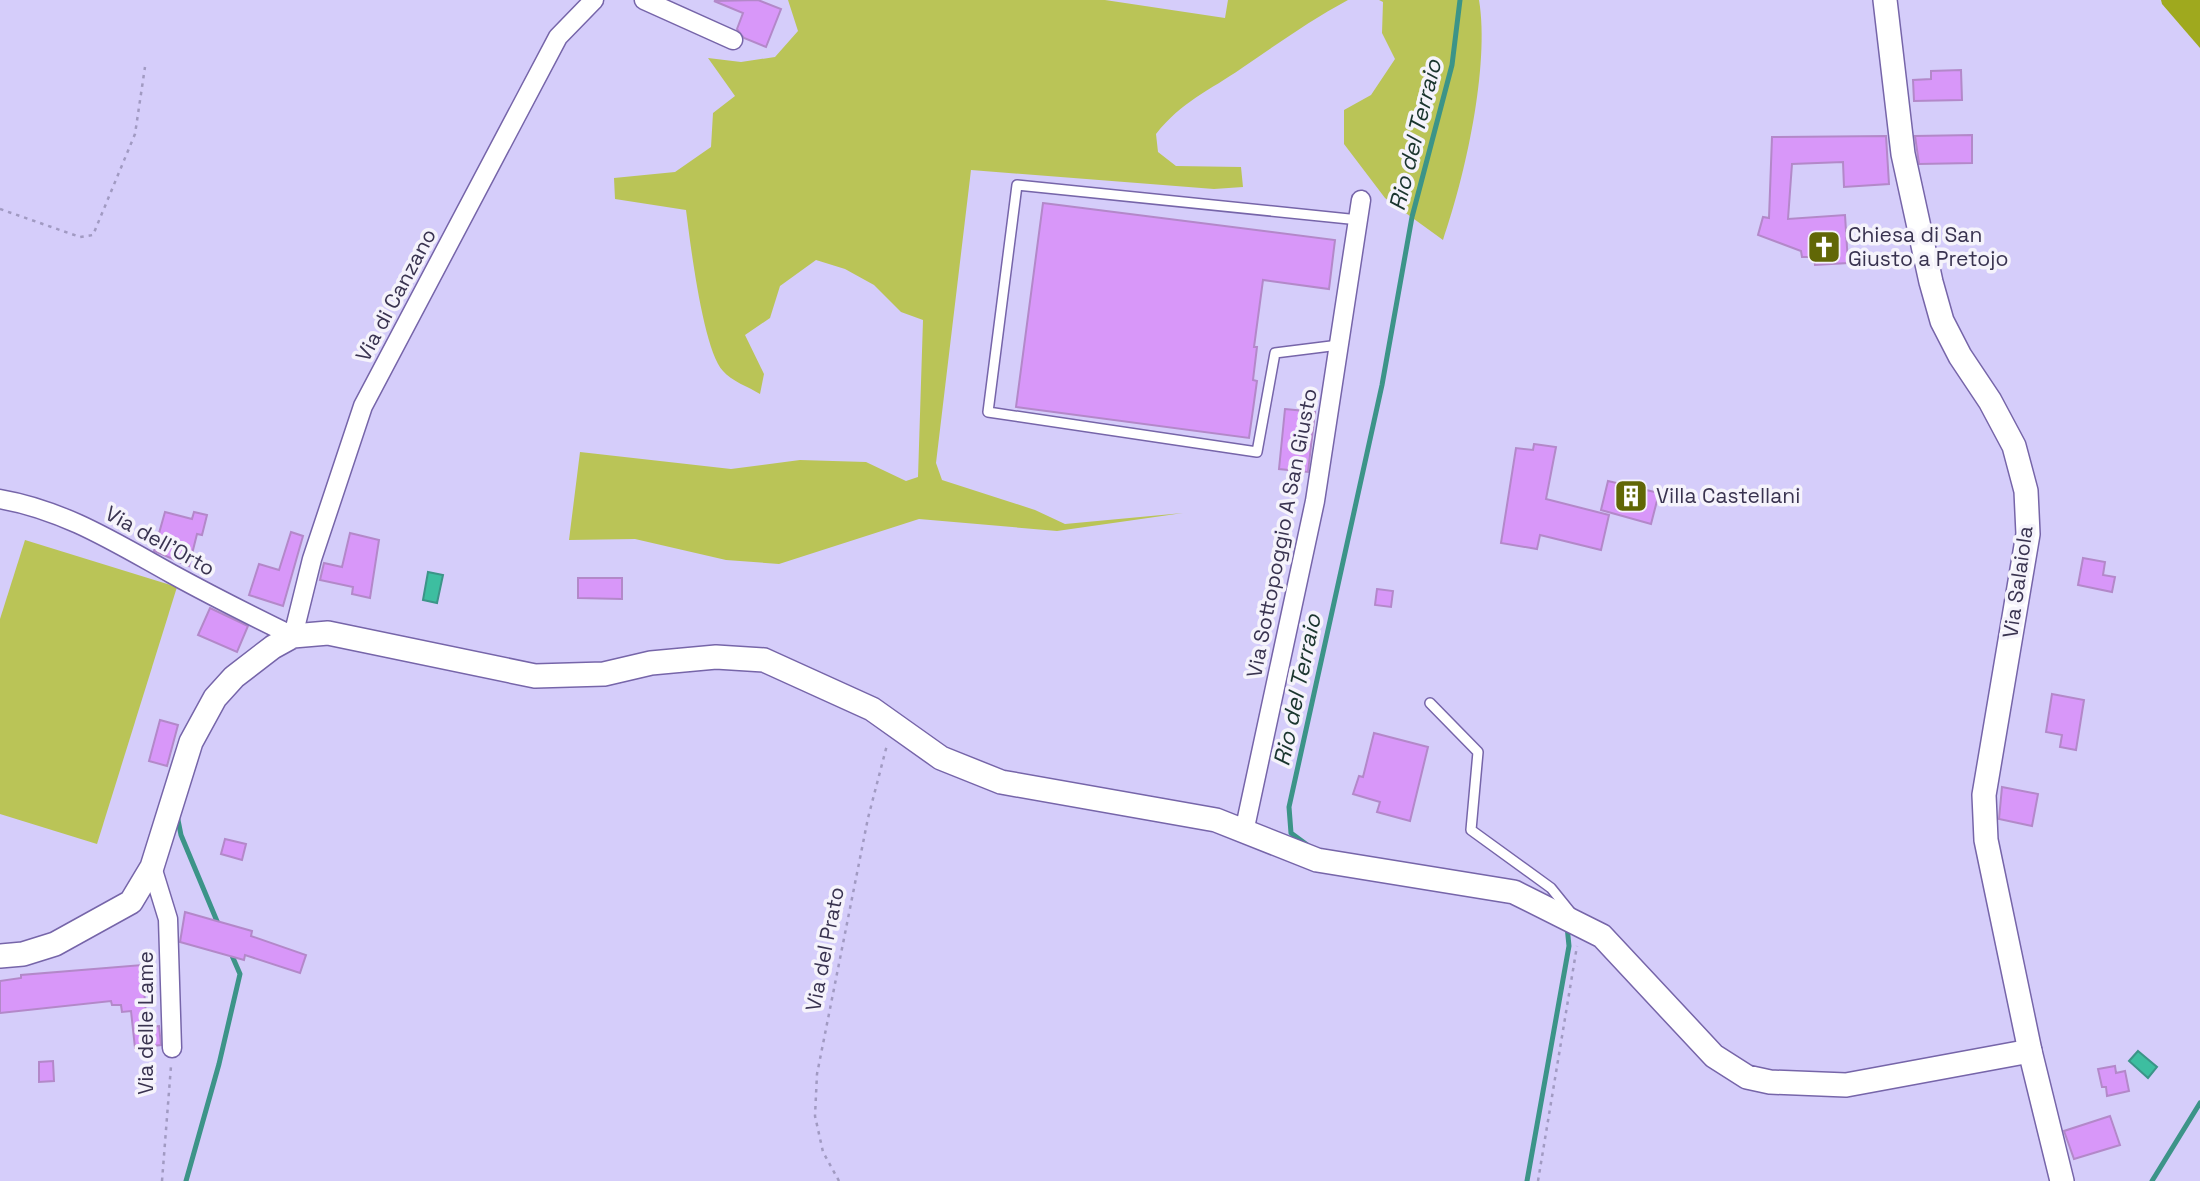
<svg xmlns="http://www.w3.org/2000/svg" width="2200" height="1181" font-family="'Space Grotesk',sans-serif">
  <rect width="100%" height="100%" fill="#d5cdfa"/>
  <g fill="#bac457">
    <path d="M 788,0 L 1105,0 L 1225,18 L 1228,0 L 1348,0 C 1311,20 1277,44 1242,68 C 1209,91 1182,101 1156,134 L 1158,152 L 1176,166 L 1241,167 L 1243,187 L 1214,189 L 971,170 L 936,463 L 942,480 L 1035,510 L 1065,524 L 1183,513 L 1057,531 L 919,519 L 779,564 L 726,560 L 635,539 L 569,540 L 580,452 L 731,469 L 800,460 L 866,462 L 906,481 L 918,477 L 923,320 L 901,312 L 874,285 L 845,269 L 816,260 L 780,286 L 770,318 L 745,335 L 764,374 L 760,394 C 749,387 731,381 723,371 C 703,350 690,241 686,210 L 615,199 L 614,178 L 675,172 L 711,147 L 713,113 L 735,96 L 708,58 L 741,62 L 775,57 L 798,31 Z"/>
    <path d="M 1379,0 L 1479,0 C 1490,66 1465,177 1443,240 L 1385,198 L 1344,144 L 1344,110 L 1371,95 L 1395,59 L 1382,33 L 1383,2 Z"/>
    <polygon points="25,540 177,587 97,844 0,814 0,619"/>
  </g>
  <polygon fill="#9fa91e" points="2161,0 2200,0 2200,48 2162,4"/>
  <g fill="#3dbea0" stroke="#3c9488" stroke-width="2">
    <polygon points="428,572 443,575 437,603 423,600"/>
    <polygon points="2138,1051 2157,1067 2148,1078 2129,1061"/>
  </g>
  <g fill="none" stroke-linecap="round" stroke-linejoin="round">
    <g stroke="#3c9488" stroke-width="5">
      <polyline points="177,815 181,835 219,926"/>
      <polyline points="1310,847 1291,833 1289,807 1382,385 1412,217 1452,65 1460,0"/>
      <polyline points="186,1181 219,1064 240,974 230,951"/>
      <polyline points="1527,1181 1569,946 1567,926"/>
      <polyline points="2152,1181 2200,1103"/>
    </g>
  </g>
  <g fill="#d897f9" stroke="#b388c9" stroke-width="2">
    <polygon points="758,0 781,9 766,47 744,38 737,29 743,13 714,1"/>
    <polygon points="1961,70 1962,100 1914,101 1913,80 1931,79 1931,71"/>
    <polygon points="1972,135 1972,163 1919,164 1915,136"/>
    <polygon points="1886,136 1889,184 1844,187 1843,162 1792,164 1788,219 1845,215 1848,263 1815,265 1814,257 1802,257 1801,251 1758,235 1763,217 1769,218 1772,137"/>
    <polygon points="1043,203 1335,240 1329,289 1263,280 1254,347 1257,347 1253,380 1257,381 1249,438 1016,407"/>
    <polygon points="1285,409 1315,412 1308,472 1279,469"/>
    <polygon points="1534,444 1556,447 1546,499 1609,515 1601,550 1540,535 1537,549 1501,543 1516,448 1533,450"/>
    <polygon points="1608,481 1659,493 1651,524 1601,510"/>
    <polygon points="165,512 192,519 194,512 207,515 202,535 197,534 189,566 154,551"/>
    <polygon points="291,532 303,536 283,606 249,595 259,564 279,570"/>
    <polygon points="350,533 379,540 370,598 352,594 353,587 320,580 324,563 342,567"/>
    <polygon points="2083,558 2105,562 2103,575 2115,577 2112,592 2078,585"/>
    <polygon points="578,578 622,578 622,599 578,598"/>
    <polygon points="1377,589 1393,591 1391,607 1375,605"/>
    <polygon points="210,608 248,626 237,652 198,635"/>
    <polygon points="2052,694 2084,700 2076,750 2060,747 2062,735 2046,732"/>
    <polygon points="160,720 178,725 167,766 149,761"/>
    <polygon points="1374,733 1428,747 1410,821 1377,812 1380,802 1353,794 1359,776 1363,777"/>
    <polygon points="2002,787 2038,794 2032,826 1999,819"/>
    <polygon points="225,839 246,844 242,860 221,854"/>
    <polygon points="185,912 252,931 251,936 306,955 300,973 245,955 244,960 180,942"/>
    <polygon points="142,965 147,1027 159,1026 161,1045 135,1048 131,1011 122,1012 121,1005 112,1005 111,1001 0,1013 0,981 21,978 21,975"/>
    <polygon points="53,1061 54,1081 39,1082 39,1062"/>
    <polygon points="2115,1066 2116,1073 2125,1071 2129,1091 2107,1096 2106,1087 2102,1087 2098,1069"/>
    <polygon points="2110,1116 2120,1145 2074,1159 2064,1131"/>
  </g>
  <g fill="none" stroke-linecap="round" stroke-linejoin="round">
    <defs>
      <g id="service">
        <polyline points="1339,345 1275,353 1257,452 988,412 1017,185 1359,220"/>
        <polyline points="1430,703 1478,752 1471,830 1551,888 1572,914"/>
      </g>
      <g id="minor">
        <polyline points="644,0 733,40"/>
        <path d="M 0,499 C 64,510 116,543 172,574 C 212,596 252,616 293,636 L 312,559 L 363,406 L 558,37 L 594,0"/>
        <polyline points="1244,832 1315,501 1361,200"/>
        <polyline points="152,867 168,919 172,1048"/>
      </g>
      <g id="tertiary">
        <polyline points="1885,0 1903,154 1931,282 1942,321 1960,356 1990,401 2014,446 2026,491 2028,534 1984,795 1986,840 2030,1051 2062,1181"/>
        <polyline points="0,956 23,954 55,944 131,902 152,867 191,742 215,698 234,677 273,647 293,636 328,633 535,676 604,674 651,663 716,657 764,660 872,709 941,758 1001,782 1216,820 1317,860 1514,892 1602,936 1714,1056 1747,1077 1770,1082 1846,1085 2030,1051"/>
      </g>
    </defs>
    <use href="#service" stroke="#7665a9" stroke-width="12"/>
    <use href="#minor" stroke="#7665a9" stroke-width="21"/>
    <use href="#tertiary" stroke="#7665a9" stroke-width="26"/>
    <g stroke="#a19ac2" stroke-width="2.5" stroke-dasharray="3.5 5" stroke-linecap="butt">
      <polyline points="0,209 80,237 93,235 135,134 145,67"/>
      <polyline points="162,1181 171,1066"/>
      <polyline points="839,1181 823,1152 815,1116 817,1074 868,818 887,745"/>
      <polyline points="1538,1181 1577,946"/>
    </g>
    <use href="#service" stroke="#fff" stroke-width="9"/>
    <use href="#minor" stroke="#fff" stroke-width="18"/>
    <use href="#tertiary" stroke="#fff" stroke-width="23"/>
  </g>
  <defs>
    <symbol id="church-square" viewBox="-11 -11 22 22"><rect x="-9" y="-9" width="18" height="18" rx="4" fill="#616706" stroke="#f5f3fb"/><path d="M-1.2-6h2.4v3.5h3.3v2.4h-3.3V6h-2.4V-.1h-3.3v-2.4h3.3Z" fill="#fff"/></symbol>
    <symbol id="building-square" viewBox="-11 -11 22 22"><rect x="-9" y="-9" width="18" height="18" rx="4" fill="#616706" stroke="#f5f3fb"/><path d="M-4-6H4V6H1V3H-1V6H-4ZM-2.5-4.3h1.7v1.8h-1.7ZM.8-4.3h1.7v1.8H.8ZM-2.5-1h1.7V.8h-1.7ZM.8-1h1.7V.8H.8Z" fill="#fff"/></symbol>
  </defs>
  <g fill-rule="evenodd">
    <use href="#church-square" x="1805" y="228" width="38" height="38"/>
    <use href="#building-square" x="1612" y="477" width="38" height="38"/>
  </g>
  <g text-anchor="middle" stroke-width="7" stroke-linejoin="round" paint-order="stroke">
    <g font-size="21" fill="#393350" stroke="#f5f3fb" text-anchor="start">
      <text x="1848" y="242">Chiesa di San<tspan x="1848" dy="24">Giusto a Pretojo</tspan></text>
      <text x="1656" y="503">Villa Castellani</text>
    </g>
    <g font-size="21" fill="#393350" stroke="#f5f3fb">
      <text transform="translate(396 295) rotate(-62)" y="7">Via di Canzano</text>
      <text transform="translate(1282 533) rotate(-79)" y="7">Via Sottopoggio A San Giusto</text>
      <text transform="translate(160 541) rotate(29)" y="7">Via dell'Orto</text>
      <text transform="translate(2018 582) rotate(-82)" y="7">Via Salaiola</text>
      <text transform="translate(825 949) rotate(-79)" y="7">Via del Prato</text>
      <text transform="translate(146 1023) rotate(-90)" y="7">Via delle Lame</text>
    </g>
    <g font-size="23" font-style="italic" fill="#1a352e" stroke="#f5f3fb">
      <text transform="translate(1415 135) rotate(-76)" y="8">Rio del Terraio</text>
      <text transform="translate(1297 690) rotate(-78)" y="8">Rio del Terraio</text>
    </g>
  </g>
</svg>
